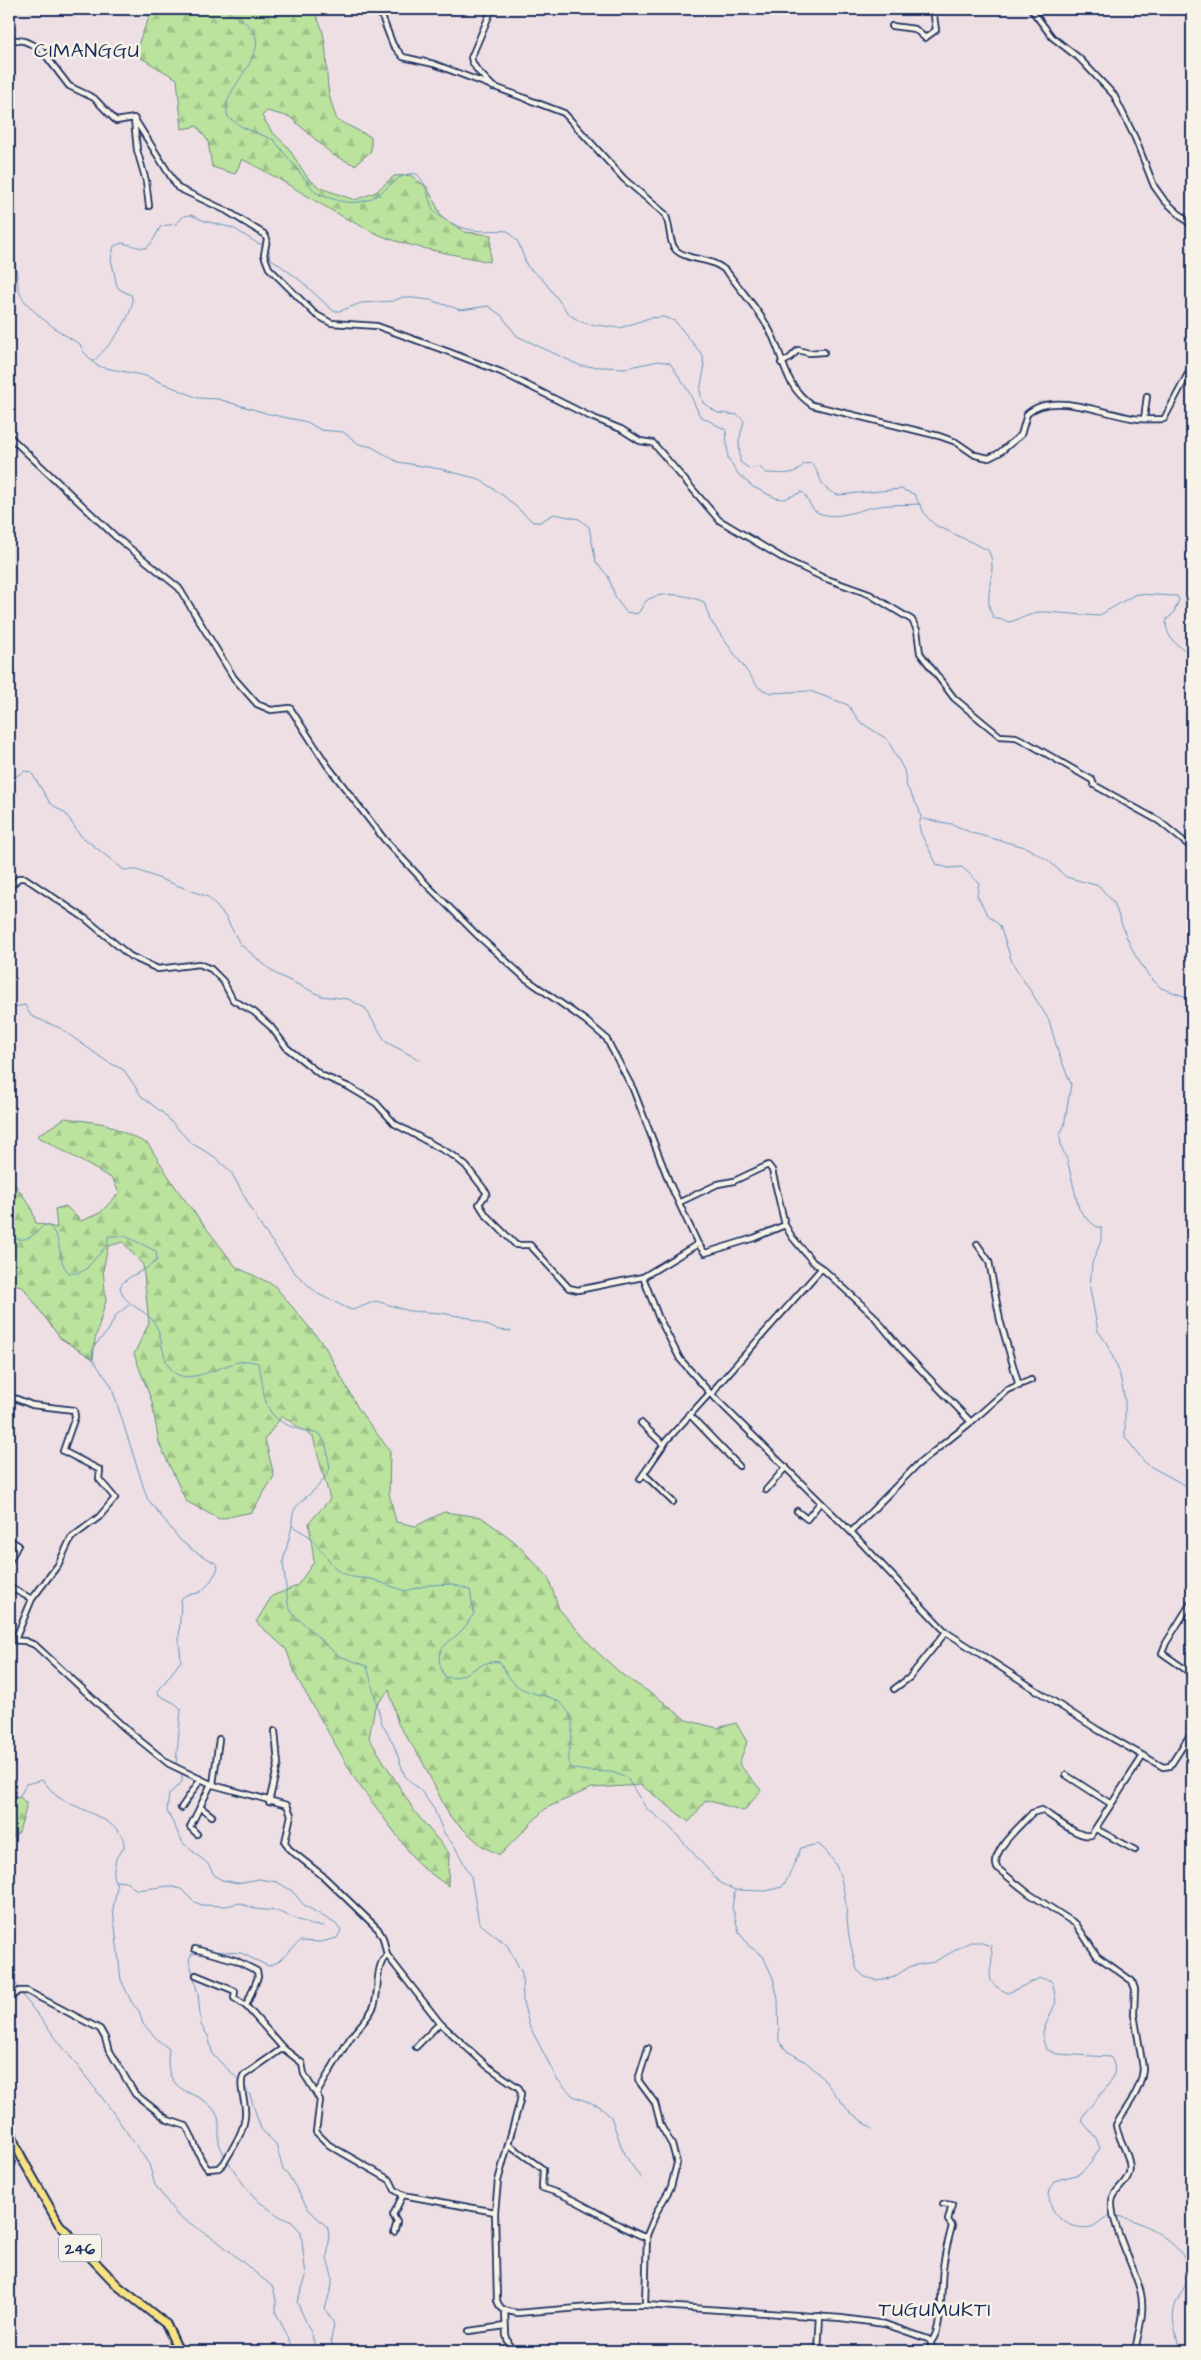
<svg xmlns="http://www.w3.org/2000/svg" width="1201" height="2360" font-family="'Architects Daughter',sans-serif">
  <defs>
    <pattern id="forest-firs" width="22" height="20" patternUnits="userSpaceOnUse" patternTransform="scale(1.25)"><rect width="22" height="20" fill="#bbe39e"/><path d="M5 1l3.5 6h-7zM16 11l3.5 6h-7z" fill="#a0c38a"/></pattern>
  </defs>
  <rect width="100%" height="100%" fill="#eddfe4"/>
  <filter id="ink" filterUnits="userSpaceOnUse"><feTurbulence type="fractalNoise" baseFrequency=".02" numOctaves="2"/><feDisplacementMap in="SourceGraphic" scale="10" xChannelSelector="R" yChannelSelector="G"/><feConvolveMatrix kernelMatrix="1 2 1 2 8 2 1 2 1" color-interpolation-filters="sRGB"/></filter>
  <g filter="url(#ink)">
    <g fill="url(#forest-firs)" stroke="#6b897e">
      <path d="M 144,9 L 311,9 C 331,31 324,67 329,94 C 331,103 334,112 337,120 L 371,137 L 371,151 L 355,165 L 333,155 L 290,117 L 267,111 L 262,116 L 272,132 L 287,146 L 307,177 L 320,188 L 355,200 L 376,192 L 394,176 L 410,175 L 427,187 L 442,217 L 465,232 L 491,235 L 490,262 C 455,254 415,249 382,236 C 333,215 290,183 242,159 L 235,174 L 212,167 L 208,141 L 197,126 L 182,129 L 177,79 L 136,55 L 140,39 L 149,18 Z"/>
      <polygon points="65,1118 106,1124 148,1144 178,1191 236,1267 274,1285 324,1345 359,1410 390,1451 389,1493 396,1522 416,1526 444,1512 481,1517 514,1541 548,1577 559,1609 596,1651 624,1676 657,1697 686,1720 717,1728 736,1723 747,1742 739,1764 761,1790 744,1811 706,1800 689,1822 641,1785 592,1788 546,1808 500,1855 482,1846 450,1817 421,1759 398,1724 389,1690 375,1707 369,1738 415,1812 449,1853 448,1886 419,1865 357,1782 297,1678 286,1649 256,1622 272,1596 297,1586 314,1562 309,1523 330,1499 313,1437 282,1416 265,1439 274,1476 252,1512 219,1519 186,1501 159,1443 152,1402 134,1354 149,1323 143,1265 123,1242 108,1246 103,1270 106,1300 95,1340 93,1359 60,1338 23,1287 9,1282 9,1176 31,1207 36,1223 57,1228 55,1209 66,1206 81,1221 100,1213 119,1193 113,1179 37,1136"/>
      <path d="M 20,1797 L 26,1803 C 26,1814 21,1822 19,1832 L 9,1840 L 9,1800 Z"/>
    </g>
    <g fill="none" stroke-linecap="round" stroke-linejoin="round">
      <g stroke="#6796bd" stroke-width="1">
        <path d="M 223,9 C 231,14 242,19 249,26 C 277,54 217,88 228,117 L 242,127 L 274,140 L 315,192 C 323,197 331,198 340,201 C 383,211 391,169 417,174 C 431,189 426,200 435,212 C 439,217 446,220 451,223 C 476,235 484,229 508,231 L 518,242 L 527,266 L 544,281 L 569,314 L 579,321 L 588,324 L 620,328 L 649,318 L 663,317 L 675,321 L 703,356 L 704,370 L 700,391 L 703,403 L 718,413 L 738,415 L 744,421 L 739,441 L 740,462 L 750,469 L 759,466 L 766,473 C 781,473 795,477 804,464 L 811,463 C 822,474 818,489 838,495 L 901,489 L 914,494 L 926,516 L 935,525 L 988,550 C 1000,569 980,598 994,618 L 1010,622 L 1038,612 L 1047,612 L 1098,616 L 1136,594 L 1177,596 L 1179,600 L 1173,614 L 1167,619 C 1163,631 1175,647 1187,650 L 1192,647"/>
        <path d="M 268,246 L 270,258 L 300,280 L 333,311 L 340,311 L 361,303 L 393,301 L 403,297 L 430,300 L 461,310 L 488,306 L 501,315 L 517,336 L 581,366 L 625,368 L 659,361 L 670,363 L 689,392 L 700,416 L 726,430 L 728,458 L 739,475 L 753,487 L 776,498 L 784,499 L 802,492 C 809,498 809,509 819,513 C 837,520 855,511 873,507 C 887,504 905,505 920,504"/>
        <path d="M 9,253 C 20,269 15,275 19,291 C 25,309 63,335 80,344 L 83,351 L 95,364 L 101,367 L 146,376 L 198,398 L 218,399 L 269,414 L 307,422 L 321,430 L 343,432 L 359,444 L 372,447 L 398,462 L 440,469 L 479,479 L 505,497 L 533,522 L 540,522 L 554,514 L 579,519 L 589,527 L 596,562 L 608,576 L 616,599 L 626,612 L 637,614 C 641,611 642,605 646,601 C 660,590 690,595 704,602 L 710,620 L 759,688 L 771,693 L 810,691 L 848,705 L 860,722 L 887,739 L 904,770 L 907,787 L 919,809 L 921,818 L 919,825 L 921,834 L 937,865 L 949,868 L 962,867 L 979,883 L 977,896 L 979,899 L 987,914 L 1000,926 L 1012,962 L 1049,1020 L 1058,1052 L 1071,1084 L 1064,1126 L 1060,1134 L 1061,1147 L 1067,1159 L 1079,1209 L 1087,1219 L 1097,1227 L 1101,1227 L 1101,1241 L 1092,1263 L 1090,1289 L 1098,1331 L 1106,1342 L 1119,1371 L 1125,1400 L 1125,1437 L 1146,1464 L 1192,1489"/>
        <path d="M 93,361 C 106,351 139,311 131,295 L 119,289 L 117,286 L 111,259 L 114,246 L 122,243 C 150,249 145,255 161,226 L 176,224 L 184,216 L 191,215 L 205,221 L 233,228 L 257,243 L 264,245"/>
        <polyline points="9,779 12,779 25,771 31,772 50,803 66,814 80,835 124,870 137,870 208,897 225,916 240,944 260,961 276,974 322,996 348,999 365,1008 386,1042 420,1060"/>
        <polyline points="923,819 952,824 972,833 1025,847 1048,860 1066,877 1099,886 1114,903 1126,936 1135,955 1148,975 1161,988 1192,999"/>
        <polyline points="9,1008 25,1005 31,1016 60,1028 106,1061 124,1070 142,1097 163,1113 191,1143 215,1157 231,1172 262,1228 295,1273 318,1294 349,1309 353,1310 376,1301 409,1311 441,1313 470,1318 498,1330 511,1331"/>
        <path d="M 9,1238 C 28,1241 30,1239 44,1225 L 48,1225 C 65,1241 55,1259 69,1273 L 79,1273 L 86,1269 L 108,1244 L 108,1236 L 125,1236 L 156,1251 L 157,1260 C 146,1272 130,1273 120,1286 C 123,1307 145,1307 155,1324 C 163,1337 161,1355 170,1368 C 185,1391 226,1361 246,1361 C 250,1361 254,1362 258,1363 C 263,1377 262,1392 267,1405 C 275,1426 301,1430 320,1434 L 326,1444 L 330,1469 C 325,1476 321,1485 313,1491 C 300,1503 291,1506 292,1526 L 309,1536 L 337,1570 L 352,1577 L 371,1579 L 405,1591 L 429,1585 L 452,1584 L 470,1590 L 474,1613 C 470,1619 467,1625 462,1630 C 447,1646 430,1648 445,1677 C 466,1682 479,1658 500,1662 C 504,1669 508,1678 515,1684 C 533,1700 556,1689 570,1715 C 577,1730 565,1750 570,1768 L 587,1771 L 612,1772 L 627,1778 L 646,1808 L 667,1824 L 720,1883 L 735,1890 L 766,1891 L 782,1887 L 787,1880 L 801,1848 L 818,1844 C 845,1864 845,1898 848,1928 C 849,1941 853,1954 856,1966 L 857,1970 L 865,1977 L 875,1980 L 892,1978 L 911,1966 L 934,1962 L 970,1942 L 979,1942 L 991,1946 C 996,1972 978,1980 1008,1993 L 1040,1978 L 1050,1980 L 1053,1984 L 1056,2002 L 1043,2031 L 1043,2040 L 1046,2049 L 1057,2054 L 1110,2057 C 1128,2078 1087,2103 1081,2120 L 1096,2138 L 1100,2148 L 1090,2164 L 1079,2174 L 1054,2181 C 1052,2186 1049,2191 1049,2196 C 1050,2217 1072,2231 1091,2227 C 1098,2225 1103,2217 1111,2215"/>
        <path d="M 129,1305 L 116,1315 L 108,1331 L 96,1344 L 92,1351 L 93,1360 L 111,1385 L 147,1498 L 180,1540 L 194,1551 L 217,1564 L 218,1568 C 215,1575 207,1588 200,1592 C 193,1596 186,1591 181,1600 L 179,1639 L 181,1661 L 158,1691 L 159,1695 L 176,1704 L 181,1709 L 176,1764"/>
        <polyline points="292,1526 283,1562 288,1605 292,1613 337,1655 367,1666 382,1724 393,1743 405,1776 421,1791 434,1809 444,1833 455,1847 471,1876 479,1923 507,1945 522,1973 523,2002 529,2025 557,2079 573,2096 599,2106 611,2117 624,2154 641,2178"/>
        <polyline points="177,1770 182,1774 182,1782 169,1794 167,1811 183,1843 208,1864 215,1876 222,1880 237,1883 259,1879 277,1882 292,1891 304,1905 336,1924 341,1931 337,1938 321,1942 300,1941 278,1962 268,1966 241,1953 212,1951"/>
        <path d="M 9,1803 L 21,1794 L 26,1784 L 42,1780 C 48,1785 52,1793 58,1797 C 75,1809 127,1821 124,1847 L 116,1858 L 113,1876 L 117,1886 L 113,1909 L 121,1980 L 132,2003 L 139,2011 L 143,2024 L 158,2040 L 169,2049 C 161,2101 203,2086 217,2115 C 221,2123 218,2133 219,2142 C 220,2147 223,2152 225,2156"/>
        <polyline points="115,1881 126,1882 137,1890 169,1886 181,1889 193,1901 202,1905 226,1906 239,1903 255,1909 277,1911 311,1925 324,1926"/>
        <polyline points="735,1891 732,1907 739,1932 749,1946 763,1956 773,1978 778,1999 779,2041 787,2051 806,2062 819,2074 849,2111 872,2129"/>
        <polyline points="203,1953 192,1954 189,1959 198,1994 201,2025 208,2036 213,2055 240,2081"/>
        <polyline points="9,1977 19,1988"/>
        <polyline points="20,1992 107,2104 149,2164 155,2185 177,2215 216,2240 273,2287 276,2300 276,2313 295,2351"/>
        <polyline points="243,2084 250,2095 261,2129 276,2144 283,2170 289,2176 308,2209 328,2228 329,2241 327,2259 332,2276 332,2285 325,2309 334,2324 331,2340 335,2351"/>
        <polyline points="227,2160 244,2185 258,2201 279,2216 292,2222 301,2232 306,2277 297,2302 312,2335 316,2351"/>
        <path d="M 1115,2216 C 1139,2218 1185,2244 1189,2270 C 1190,2285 1176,2296 1174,2310 C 1171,2324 1178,2337 1179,2351"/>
      </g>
      <defs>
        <g id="street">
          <path d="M 379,9 L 393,45 L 403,57 L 434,64 L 564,113 L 624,179 L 665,214 C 671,225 668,243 677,251 C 690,262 712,256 728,273 C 742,292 760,311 771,333 C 785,360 784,386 812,405 L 939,436 L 956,442 L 975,455 L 989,458 L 999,453 L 1021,435 L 1027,414 C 1051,391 1103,413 1132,418 C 1142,420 1153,419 1164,419 L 1192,366"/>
          <path d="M 492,9 L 471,58 C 475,72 485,76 493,87"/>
          <polyline points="1031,9 1052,37 1079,58 1114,95 1135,138 1154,186 1164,200 1192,226"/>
          <polyline points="892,26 915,29 925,38 936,30 933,9"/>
          <polyline points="9,39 24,41 40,48 69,86 94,98 116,121 134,118 178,188 227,211 264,234 267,239 264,255 269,268 315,314 331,323 377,326 449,352 501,372 591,417 621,429 640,441 653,443 719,520 786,560 824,578 869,594 912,620 917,630 920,653 954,698 984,723 1000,736 1016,737 1026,742 1092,780 1094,785 1159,821 1192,848"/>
          <polyline points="134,119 137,150 146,181 149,206"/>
          <polyline points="781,363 789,359 798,350 809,353 824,352"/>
          <polyline points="1144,419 1147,396"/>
          <polyline points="9,436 116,537 179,588 234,678 257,704 271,710 290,708 327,765 384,839 428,886 476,934 525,978 586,1021 606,1038 633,1089 670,1184 698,1244 643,1277 658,1316 680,1359 710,1393 851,1532 946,1632 1098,1730 1163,1767 1170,1766 1192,1732"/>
          <polyline points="9,888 19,878 25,878 86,919 130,956 158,969 199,964 211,969 223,981 233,1000 254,1012 271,1027 287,1048 321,1075 349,1087 376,1103 395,1124 454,1156 466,1166 487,1193 479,1204 486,1215 516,1245 530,1245 569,1288 578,1290 643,1277"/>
          <polyline points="9,1148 10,1149"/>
          <polyline points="680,1202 718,1184 734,1181 768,1165 772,1170 785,1225 792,1237 813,1262 823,1269 873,1315 900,1348 971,1422 1007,1390 1031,1380"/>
          <polyline points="698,1244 705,1253 754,1238 785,1225"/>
          <polyline points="977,1244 989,1261 1000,1320 1019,1386"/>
          <polyline points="712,1395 718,1385 821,1269"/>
          <polyline points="9,1398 12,1397 32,1405 74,1410 75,1417 63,1451 100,1470 99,1479 115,1498 99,1517 71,1538 58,1565 32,1599 15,1640"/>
          <polyline points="689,1414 739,1466"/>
          <polyline points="641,1423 664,1445"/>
          <polyline points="644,1474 673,1502"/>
          <polyline points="640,1479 667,1440 710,1393"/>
          <polyline points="766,1490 786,1467"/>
          <polyline points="797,1511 807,1519 820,1503"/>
          <polyline points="851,1532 917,1465 971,1422"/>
          <polyline points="9,1540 18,1545 9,1562"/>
          <polyline points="9,1587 32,1599"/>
          <polyline points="1192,1601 1166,1643 1162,1653 1192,1674"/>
          <path d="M 9,1640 L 25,1641 L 35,1645 L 127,1730 L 169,1764 L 213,1785 L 287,1805 L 291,1815 L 285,1842 L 289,1849 L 323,1876 L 378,1929 L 383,1938 L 387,1955 L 440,2023 L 487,2066 L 519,2088 L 521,2093 L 520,2101 L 498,2181 L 495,2212 L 497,2300 C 500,2311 507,2311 517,2313 L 616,2305 L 645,2305 L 841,2318 L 885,2324 L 928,2339 L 931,2342 L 931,2351"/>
          <polyline points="894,1689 909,1678 946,1632"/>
          <polyline points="1066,1775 1111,1804"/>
          <polyline points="211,1784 200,1807 212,1816"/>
          <polyline points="213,1785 219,1739"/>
          <polyline points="269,1802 278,1764 275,1731"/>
          <polyline points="181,1808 201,1779"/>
          <polyline points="1096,1829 1135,1850"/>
          <polyline points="197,1834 190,1827 200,1807"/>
          <polyline points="195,1949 235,1960 257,1971 258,1977 246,2006"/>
          <polyline points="196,1975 235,1991 234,1998 246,2006 283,2048"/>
          <path d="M 9,1999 L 19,1991 L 27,1991 L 100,2029 L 105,2038 L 108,2048 L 135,2094 L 168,2120 L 186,2126 C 195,2139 197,2158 208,2169 L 219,2168 L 224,2163 C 232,2149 244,2132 245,2116 C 247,2103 238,2087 243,2076 L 283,2048 L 302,2063 L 304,2074 L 320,2100 L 316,2132 L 329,2145 L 390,2180 L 395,2190 L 403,2195 L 495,2212"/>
          <polyline points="416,2047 440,2023"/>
          <path d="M 317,2093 C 328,2075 339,2055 351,2037 C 359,2026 369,2018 374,2006 C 380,1990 374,1967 387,1955"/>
          <path d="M 508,2144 L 543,2169 L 542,2188 C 580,2198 610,2224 647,2238"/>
          <polyline points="394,2232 397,2222 393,2215 403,2195"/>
          <polyline points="645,2305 647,2235 657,2211 671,2187 677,2163 672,2145 661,2126 655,2103 638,2080 648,2048"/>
          <polyline points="505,2311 506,2335 511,2351"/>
          <polyline points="469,2331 505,2326"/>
          <path d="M 931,2342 C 944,2328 940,2281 944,2261 C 946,2249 949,2237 952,2226 L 948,2220 L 952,2205 L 943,2204"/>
          <polyline points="818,2351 820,2316"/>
          <path d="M 1135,2351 C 1138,2333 1145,2313 1141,2294 C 1136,2269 1111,2227 1112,2202 C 1112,2191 1127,2184 1129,2173 C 1133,2159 1118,2140 1116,2125 C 1126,2107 1142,2090 1143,2068 L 1134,2014 L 1135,1989 L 1132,1981 L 1097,1956 L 1076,1924 L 1028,1893 L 997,1868 C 990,1850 1021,1826 1032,1813 L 1042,1810 C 1053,1817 1079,1839 1091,1835 L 1143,1756"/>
        </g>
        <polyline id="primary" points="9,2123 15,2144 24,2162 59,2224 118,2286 166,2324 179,2351"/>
      </defs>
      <use href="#street" stroke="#1b2f5e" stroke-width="8"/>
      <use href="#primary" stroke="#1b2f5e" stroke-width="11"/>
      <use href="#street" stroke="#f7f3e8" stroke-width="4.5"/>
      <use href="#primary" stroke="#f8e281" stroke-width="7"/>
    </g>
  </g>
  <g text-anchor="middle" stroke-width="5" stroke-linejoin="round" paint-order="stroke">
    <rect fill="#f7f3e8" stroke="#5d6a87" stroke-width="1" x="59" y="2234.5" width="42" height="27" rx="4"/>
    <g font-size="16" font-weight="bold" fill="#1b2f5e">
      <text x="80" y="2254">246</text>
    </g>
    <g font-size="20" letter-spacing="1" fill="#1b2f5e" stroke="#f7f3e8">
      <text x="87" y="57">CIMANGGU</text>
      <text x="935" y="2316">TUGUMUKTI</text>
    </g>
  </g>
  <rect width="1201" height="2360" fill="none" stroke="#f7f3e8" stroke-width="30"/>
  <rect x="15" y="15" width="1171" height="2330" fill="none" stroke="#1b2f5e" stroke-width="2" filter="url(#ink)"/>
</svg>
